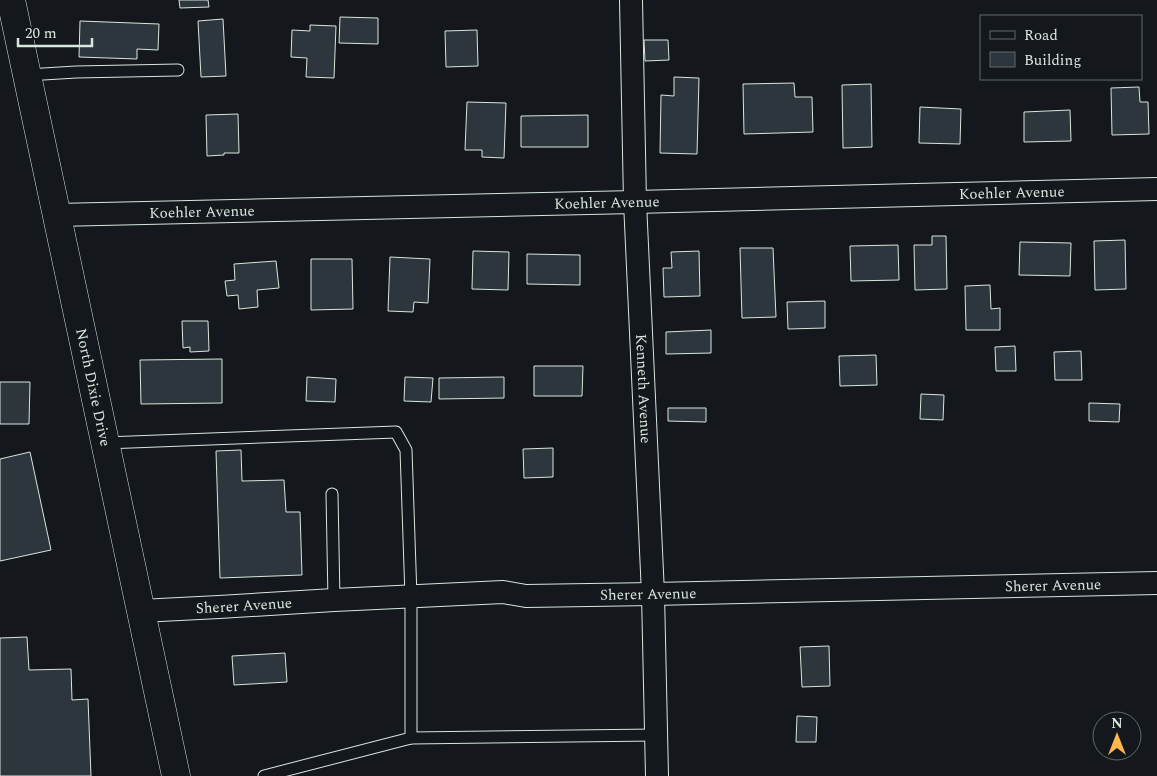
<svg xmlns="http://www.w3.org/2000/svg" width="1157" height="776" font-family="Spectral,serif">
  <rect width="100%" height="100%" fill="#14181c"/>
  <g fill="#2c363c" stroke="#d8e6dc">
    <polygon points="179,0 208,0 209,7 180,8"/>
    <polygon points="340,17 378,18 378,44 339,43"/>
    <polygon points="223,19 226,76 201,77 198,21"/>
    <polygon points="80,21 159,24 158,50 137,49 137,59 79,57"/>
    <polygon points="310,25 336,26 334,78 306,77 307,58 291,57 292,30 310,31"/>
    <polygon points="477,30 478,66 446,67 445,31"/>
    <polygon points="644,40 668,40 669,60 645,61"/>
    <polygon points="674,77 699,78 697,154 660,153 661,95 674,96"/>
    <polygon points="794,83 795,97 812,97 813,132 744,134 743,84"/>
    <polygon points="871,84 872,147 843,148 842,85"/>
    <polygon points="1139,87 1140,102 1148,102 1149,134 1112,135 1111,88"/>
    <polygon points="467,102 506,103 504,158 482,157 482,150 465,150"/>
    <polygon points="920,107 961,109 960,144 919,143"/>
    <polygon points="1070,110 1071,141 1024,142 1024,112"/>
    <polygon points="238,114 239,153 224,153 224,155 207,156 206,115"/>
    <polygon points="588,115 588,147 521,147 521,116"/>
    <polygon points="932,236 946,236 947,289 915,290 914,245 932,245"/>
    <polygon points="1125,240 1126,289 1095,290 1094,241"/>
    <polygon points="1020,242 1071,243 1070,276 1019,275"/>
    <polygon points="898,245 899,280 851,281 850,246"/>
    <polygon points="740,248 773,248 776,317 742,318"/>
    <polygon points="473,251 509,252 508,290 472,289"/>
    <polygon points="699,251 700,296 664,297 663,268 672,268 671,252"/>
    <polygon points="527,254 580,255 580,285 527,284"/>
    <polygon points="390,257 430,259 428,303 414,302 413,312 388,311"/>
    <polygon points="311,259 352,259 353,309 311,310"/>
    <polygon points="276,261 279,288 257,290 258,307 239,309 238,295 227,296 225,281 235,280 234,264"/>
    <polygon points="990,285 991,309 1000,308 1000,330 966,330 965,286"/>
    <polygon points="825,301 825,328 788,329 787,302"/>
    <polygon points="182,321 208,321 209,351 190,352 190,347 183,348"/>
    <polygon points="711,330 711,353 666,354 666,332"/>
    <polygon points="1015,346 1016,371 996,371 995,347"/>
    <polygon points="1081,351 1082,380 1055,380 1054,352"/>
    <polygon points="876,355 877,385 840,386 839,356"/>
    <polygon points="222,359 222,403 141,404 140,360"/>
    <polygon points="534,366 583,366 582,396 534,396"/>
    <polygon points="307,377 336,379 335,402 306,401"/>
    <polygon points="405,377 433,378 431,402 404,401"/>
    <polygon points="504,377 504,398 439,399 439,378"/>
    <polygon points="0,382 30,382 29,424 0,424"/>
    <polygon points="921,394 944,395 943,420 920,419"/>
    <polygon points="1089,403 1120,404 1119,422 1089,421"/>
    <polygon points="668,408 706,408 706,422 668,421"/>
    <polygon points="553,448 553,477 524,478 523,449"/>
    <polygon points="241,450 242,481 284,480 286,512 300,512 302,575 220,578 216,451"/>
    <polygon points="30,452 51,550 0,561 0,459"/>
    <polygon points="27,637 29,670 71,669 72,700 88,699 91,776 0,776 0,638"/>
    <polygon points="829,646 830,686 802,687 800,647"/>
    <polygon points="285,653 287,682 234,685 232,656"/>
    <polygon points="797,716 817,717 816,742 796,742"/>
  </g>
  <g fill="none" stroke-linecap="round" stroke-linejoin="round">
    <defs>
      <g id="service">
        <polyline points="27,75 76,72 178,70"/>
        <polyline points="105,443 396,432 406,450 411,597 411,738 264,776"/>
        <polyline points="332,494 334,600"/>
        <polyline points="411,738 656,735"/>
      </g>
      <g id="minor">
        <path id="s1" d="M 631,0 L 635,202 L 653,594 L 657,776"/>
        <path id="s2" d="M 56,215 L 635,202 L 1157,189"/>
        <path id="s3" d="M 140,611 L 219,607 L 334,600 L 503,592 L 526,596 L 653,594 L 1157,583"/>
      </g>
      <g id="secondary">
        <path id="s4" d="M 11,0 L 176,776"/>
      </g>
    </defs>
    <use href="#service" stroke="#d8e6dc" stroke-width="13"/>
    <use href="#minor" stroke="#d8e6dc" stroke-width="24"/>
    <use href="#secondary" stroke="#d8e6dc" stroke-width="29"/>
    <use href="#service" stroke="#14181c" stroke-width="11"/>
    <use href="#minor" stroke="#14181c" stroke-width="22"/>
    <use href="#secondary" stroke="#14181c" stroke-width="28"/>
  </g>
  <g text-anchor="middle" stroke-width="4" stroke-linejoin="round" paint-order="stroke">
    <g font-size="15" fill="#d8e6dc" stroke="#14181c">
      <text dy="5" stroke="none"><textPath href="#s2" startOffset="956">Koehler Avenue</textPath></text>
      <text dy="5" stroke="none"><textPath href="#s2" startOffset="551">Koehler Avenue</textPath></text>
      <text dy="5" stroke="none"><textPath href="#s2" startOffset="146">Koehler Avenue</textPath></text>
      <text dy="5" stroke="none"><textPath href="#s4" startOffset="396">North Dixie Drive</textPath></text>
      <text dy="5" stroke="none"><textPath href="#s1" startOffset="389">Kenneth Avenue</textPath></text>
      <text dy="5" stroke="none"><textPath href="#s3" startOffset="914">Sherer Avenue</textPath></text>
      <text dy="5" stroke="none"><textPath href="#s3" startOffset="509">Sherer Avenue</textPath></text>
      <text dy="5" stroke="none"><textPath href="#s3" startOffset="104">Sherer Avenue</textPath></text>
    </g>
  </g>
  <rect x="980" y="15" width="162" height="65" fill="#14181c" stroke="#626a69"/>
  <rect x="990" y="31" width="25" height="8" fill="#14181c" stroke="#626a69"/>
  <text x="1024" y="40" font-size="15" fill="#d8e6dc">Road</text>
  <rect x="990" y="52" width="25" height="15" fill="#2c363c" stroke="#626a69"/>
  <text x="1024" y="65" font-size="15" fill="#d8e6dc">Building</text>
  <g transform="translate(1117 736)"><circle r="24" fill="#14181c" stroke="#626a69"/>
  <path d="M0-4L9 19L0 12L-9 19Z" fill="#ffb74d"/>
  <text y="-8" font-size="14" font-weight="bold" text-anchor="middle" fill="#d8e6dc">N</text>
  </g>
  <path d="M18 38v8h74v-8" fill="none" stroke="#d8e6dc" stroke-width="2.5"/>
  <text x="25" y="38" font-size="15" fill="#d8e6dc" stroke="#14181c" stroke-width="4" paint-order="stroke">20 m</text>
</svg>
